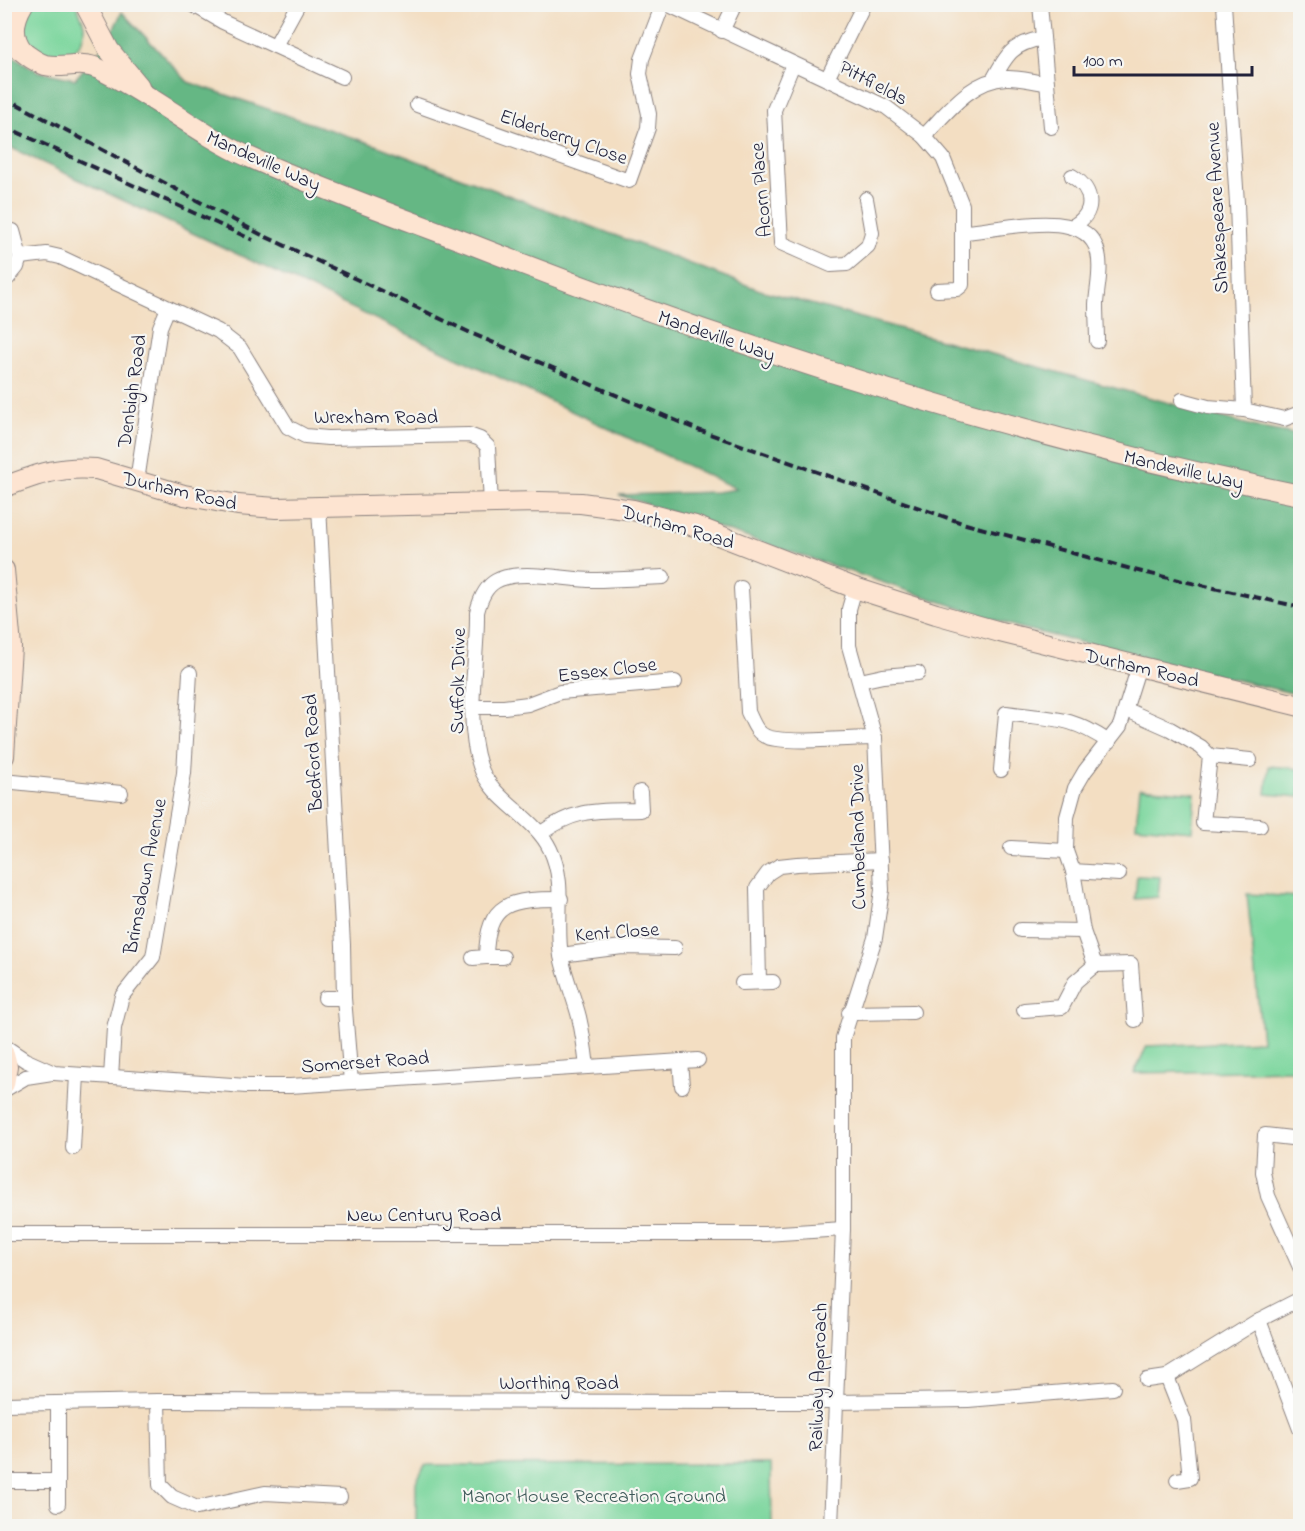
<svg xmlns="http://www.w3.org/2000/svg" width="1305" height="1531" font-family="'Indie Flower',sans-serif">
  <rect width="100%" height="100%" fill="#f6f6f2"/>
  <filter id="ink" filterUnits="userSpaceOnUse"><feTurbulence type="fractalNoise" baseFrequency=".0167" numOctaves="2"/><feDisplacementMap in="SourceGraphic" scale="12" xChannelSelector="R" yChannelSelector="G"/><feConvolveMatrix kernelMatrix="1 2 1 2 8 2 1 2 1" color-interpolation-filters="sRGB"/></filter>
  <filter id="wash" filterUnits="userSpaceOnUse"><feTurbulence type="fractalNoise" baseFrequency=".008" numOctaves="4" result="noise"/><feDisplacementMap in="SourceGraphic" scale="24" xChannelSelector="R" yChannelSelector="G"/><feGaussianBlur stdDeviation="1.35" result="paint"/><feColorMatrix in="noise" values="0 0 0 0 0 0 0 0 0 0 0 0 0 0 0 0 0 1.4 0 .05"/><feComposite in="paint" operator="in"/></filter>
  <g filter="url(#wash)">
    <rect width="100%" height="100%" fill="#f3dec2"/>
    <g fill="#7cd69d" stroke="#4f7c6c" stroke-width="1.5">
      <path d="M 33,4 L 76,5 C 79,12 84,20 84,27 C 86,67 23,67 24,25 C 24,17 26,10 33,4 Z"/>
      <polygon points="1269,766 1300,769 1300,797 1266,794"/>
      <polygon points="1140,788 1195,793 1192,831 1136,826"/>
      <polygon points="1137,876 1160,877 1158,897 1135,899"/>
      <polygon points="1247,894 1300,897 1300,1070 1134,1073 1147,1046 1262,1041"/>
      <polygon points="771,1464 772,1526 416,1526 416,1482 425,1465"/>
    </g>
    <polygon fill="#65b784" stroke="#446c60" stroke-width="1.5" points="122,12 188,82 378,146 760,290 1260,428 1300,435 1300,695 1017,627 619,495 716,492 737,489 5,145 5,51 37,71 75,79 107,42"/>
  </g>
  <g filter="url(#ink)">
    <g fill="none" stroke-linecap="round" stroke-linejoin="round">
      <defs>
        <g id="street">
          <polyline points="192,4 223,22 342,77"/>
          <polyline points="667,4 886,107 924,136 943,158 962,205 962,285 957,289 937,290"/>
          <polyline points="1040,4 1051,127"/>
          <polyline points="1224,4 1237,203 1244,410"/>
          <polyline points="722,31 735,4"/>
          <polyline points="275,46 298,4"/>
          <polyline points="793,64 774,110 781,243 831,265 847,264 868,246 872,233 866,199"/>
          <polyline points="827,79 864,4"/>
          <path d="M 993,80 C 1007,53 1013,44 1043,38"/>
          <polyline points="417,105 629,181 648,128 649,114 640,74 642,59 663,4"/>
          <path d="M 924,136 C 947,113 970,80 1006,78 C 1019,77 1034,82 1047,83"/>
          <path d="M 1071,227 C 1096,214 1095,190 1072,176"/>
          <polyline points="13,231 20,257 47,254 60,257 218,331 240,348 288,427 305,436 328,438 469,435 480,439 488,447 491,504"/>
          <path d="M 963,232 C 995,232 1087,203 1098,253 C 1102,270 1097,287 1096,304 C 1096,316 1097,329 1097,341"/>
          <polyline points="8,278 17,267 20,257"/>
          <polyline points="1182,400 1208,407 1244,410 1284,419 1300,413"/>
          <polyline points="137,481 160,327 168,308"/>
          <polyline points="319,507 343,945 344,998 351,1082"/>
          <path d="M 741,588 L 748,712 C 753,722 756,733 767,737 C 788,744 850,738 875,738"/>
          <polyline points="860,681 883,676 918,673"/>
          <polyline points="474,707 504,707 528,704 560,692 675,682"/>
          <polyline points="1127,710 1170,729 1201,747 1210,756 1250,760"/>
          <polyline points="1210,756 1203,823 1260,826"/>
          <path d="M 1001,770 L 1006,713 C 1053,720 1067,714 1109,742"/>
          <polyline points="4,781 121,793"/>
          <path d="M 541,833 C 578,807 598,811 641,810 L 640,792"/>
          <polyline points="1011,848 1066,851"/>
          <polyline points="1073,871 1119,874"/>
          <polyline points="1020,930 1083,931"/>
          <polyline points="561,955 622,947 675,948"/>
          <polyline points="486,957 503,957"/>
          <path d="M 473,958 L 486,957 C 487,901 511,899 561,899"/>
          <polyline points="759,982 757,888 768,873 779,866 797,864 881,860"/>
          <polyline points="742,983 773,982"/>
          <polyline points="325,998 344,998"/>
          <polyline points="1024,1010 1062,1007 1075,982 1095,965"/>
          <polyline points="849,1013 913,1012"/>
          <polyline points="1135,1020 1131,964 1095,965 1083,931 1073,871 1066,851 1067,817 1075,788 1085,771 1120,726 1139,666"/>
          <polyline points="4,1046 25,1060 54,1073 247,1086 290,1086 698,1060"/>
          <polyline points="680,1061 682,1086"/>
          <path d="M 587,1067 C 585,1050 583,1034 579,1017 C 574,997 565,977 561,956 C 555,919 567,884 550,849 C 534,816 492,801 480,766 C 464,718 478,661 477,612 C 480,600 485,587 496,581 C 519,568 566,580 593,580 C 616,580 639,578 663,577"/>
          <polyline points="111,1077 114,1028 122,996 153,957 184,773 190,673"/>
          <polyline points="4,1090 26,1077 52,1073"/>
          <polyline points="1300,1139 1265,1135 1263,1172 1268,1196 1300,1267"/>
          <polyline points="73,1148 77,1075"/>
          <polyline points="4,1234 765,1234 843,1229"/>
          <polyline points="1259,1320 1300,1429"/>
          <polyline points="1167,1377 1184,1420 1190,1478 1177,1480"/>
          <polyline points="1147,1380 1167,1377 1259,1320 1300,1299"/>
          <polyline points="158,1401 160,1485 172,1497 197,1508 265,1493 340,1497"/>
          <polyline points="4,1404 158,1401 835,1402 968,1400 1113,1388"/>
          <polyline points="4,1481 57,1481"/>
          <polyline points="58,1504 58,1403"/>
          <polyline points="831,1526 843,1229 843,1038 875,938 882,890 875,738 849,646 849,609 855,588"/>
        </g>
        <g id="secondary">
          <polyline points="85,4 109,50 139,86"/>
          <path d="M 4,38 C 18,46 29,60 45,65 C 63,69 81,60 99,69 C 152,94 196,133 249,157 C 323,190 400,217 476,246 C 744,351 1018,437 1300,495"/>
          <path d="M 23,51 C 11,37 14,19 23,4"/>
          <path d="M 4,487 C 38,474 60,466 96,469 L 184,495 L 238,505 L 276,508 L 539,502 L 581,503 L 633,510 L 695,526 L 855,588 L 936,614 L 1000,632 L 1300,706"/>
          <polyline points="4,570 11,647 4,756"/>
          <polyline points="4,1054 7,1066 4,1084"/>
        </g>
      </defs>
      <use href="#street" stroke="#8a807e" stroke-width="16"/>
      <use href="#secondary" stroke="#8a807e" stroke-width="22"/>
      <use href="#street" stroke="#fff" stroke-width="14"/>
      <use href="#secondary" stroke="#fde4d1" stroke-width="20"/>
      <g stroke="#22223b" stroke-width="4" stroke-dasharray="9 4.5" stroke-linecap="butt">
        <polyline points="4,97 260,234 473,334 698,430 962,523 1142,572 1300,607"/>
        <polyline points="4,126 253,240"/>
      </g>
    </g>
  </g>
  <g text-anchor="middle" stroke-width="4.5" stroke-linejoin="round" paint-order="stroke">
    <g font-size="20" fill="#22223b" stroke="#f6f6f2">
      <text transform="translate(874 82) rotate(28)" y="7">Pittfields</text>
      <text transform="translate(564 136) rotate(19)" y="7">Elderberry Close</text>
      <text transform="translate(264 160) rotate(24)" y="7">Mandeville Way</text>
      <text transform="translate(760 190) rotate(-95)" y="7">Acorn Place</text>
      <text transform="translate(1216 208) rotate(-93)" y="7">Shakespeare Avenue</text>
      <text transform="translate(717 335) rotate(19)" y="7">Mandeville Way</text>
      <text transform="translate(131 391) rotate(-82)" y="7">Denbigh Road</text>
      <text x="376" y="423">Wrexham Road</text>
      <text transform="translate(1184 469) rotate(13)" y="7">Mandeville Way</text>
      <text transform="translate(180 490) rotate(13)" y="7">Durham Road</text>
      <text transform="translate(678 526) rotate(16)" y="7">Durham Road</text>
      <text transform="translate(1142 667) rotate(13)" y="7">Durham Road</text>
      <text transform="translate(607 669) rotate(-7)" y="7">Essex Close</text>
      <text transform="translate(457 681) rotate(-89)" y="7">Suffolk Drive</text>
      <text transform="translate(312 753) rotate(-93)" y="7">Bedford Road</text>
      <text transform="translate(857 837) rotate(-91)" y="7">Cumberland Drive</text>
      <text transform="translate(144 876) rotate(-79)" y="7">Brimsdown Avenue</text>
      <text transform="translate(617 931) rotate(-4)" y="7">Kent Close</text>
      <text transform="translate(365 1061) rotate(-4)" y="7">Somerset Road</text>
      <text x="424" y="1221">New Century Road</text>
      <text transform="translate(817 1377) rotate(-88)" y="7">Railway Approach</text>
      <text x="559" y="1389">Worthing Road</text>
    </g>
    <g font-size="20" fill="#3d5858" stroke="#f6f6f2">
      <text x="594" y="1502">Manor House Recreation Ground</text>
    </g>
  </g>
  <rect width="1305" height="1531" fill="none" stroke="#f6f6f2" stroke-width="24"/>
  <path d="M1074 66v9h178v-9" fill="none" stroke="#22223b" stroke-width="3"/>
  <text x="1083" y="66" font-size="18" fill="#22223b" stroke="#f6f6f2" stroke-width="4.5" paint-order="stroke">100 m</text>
</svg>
